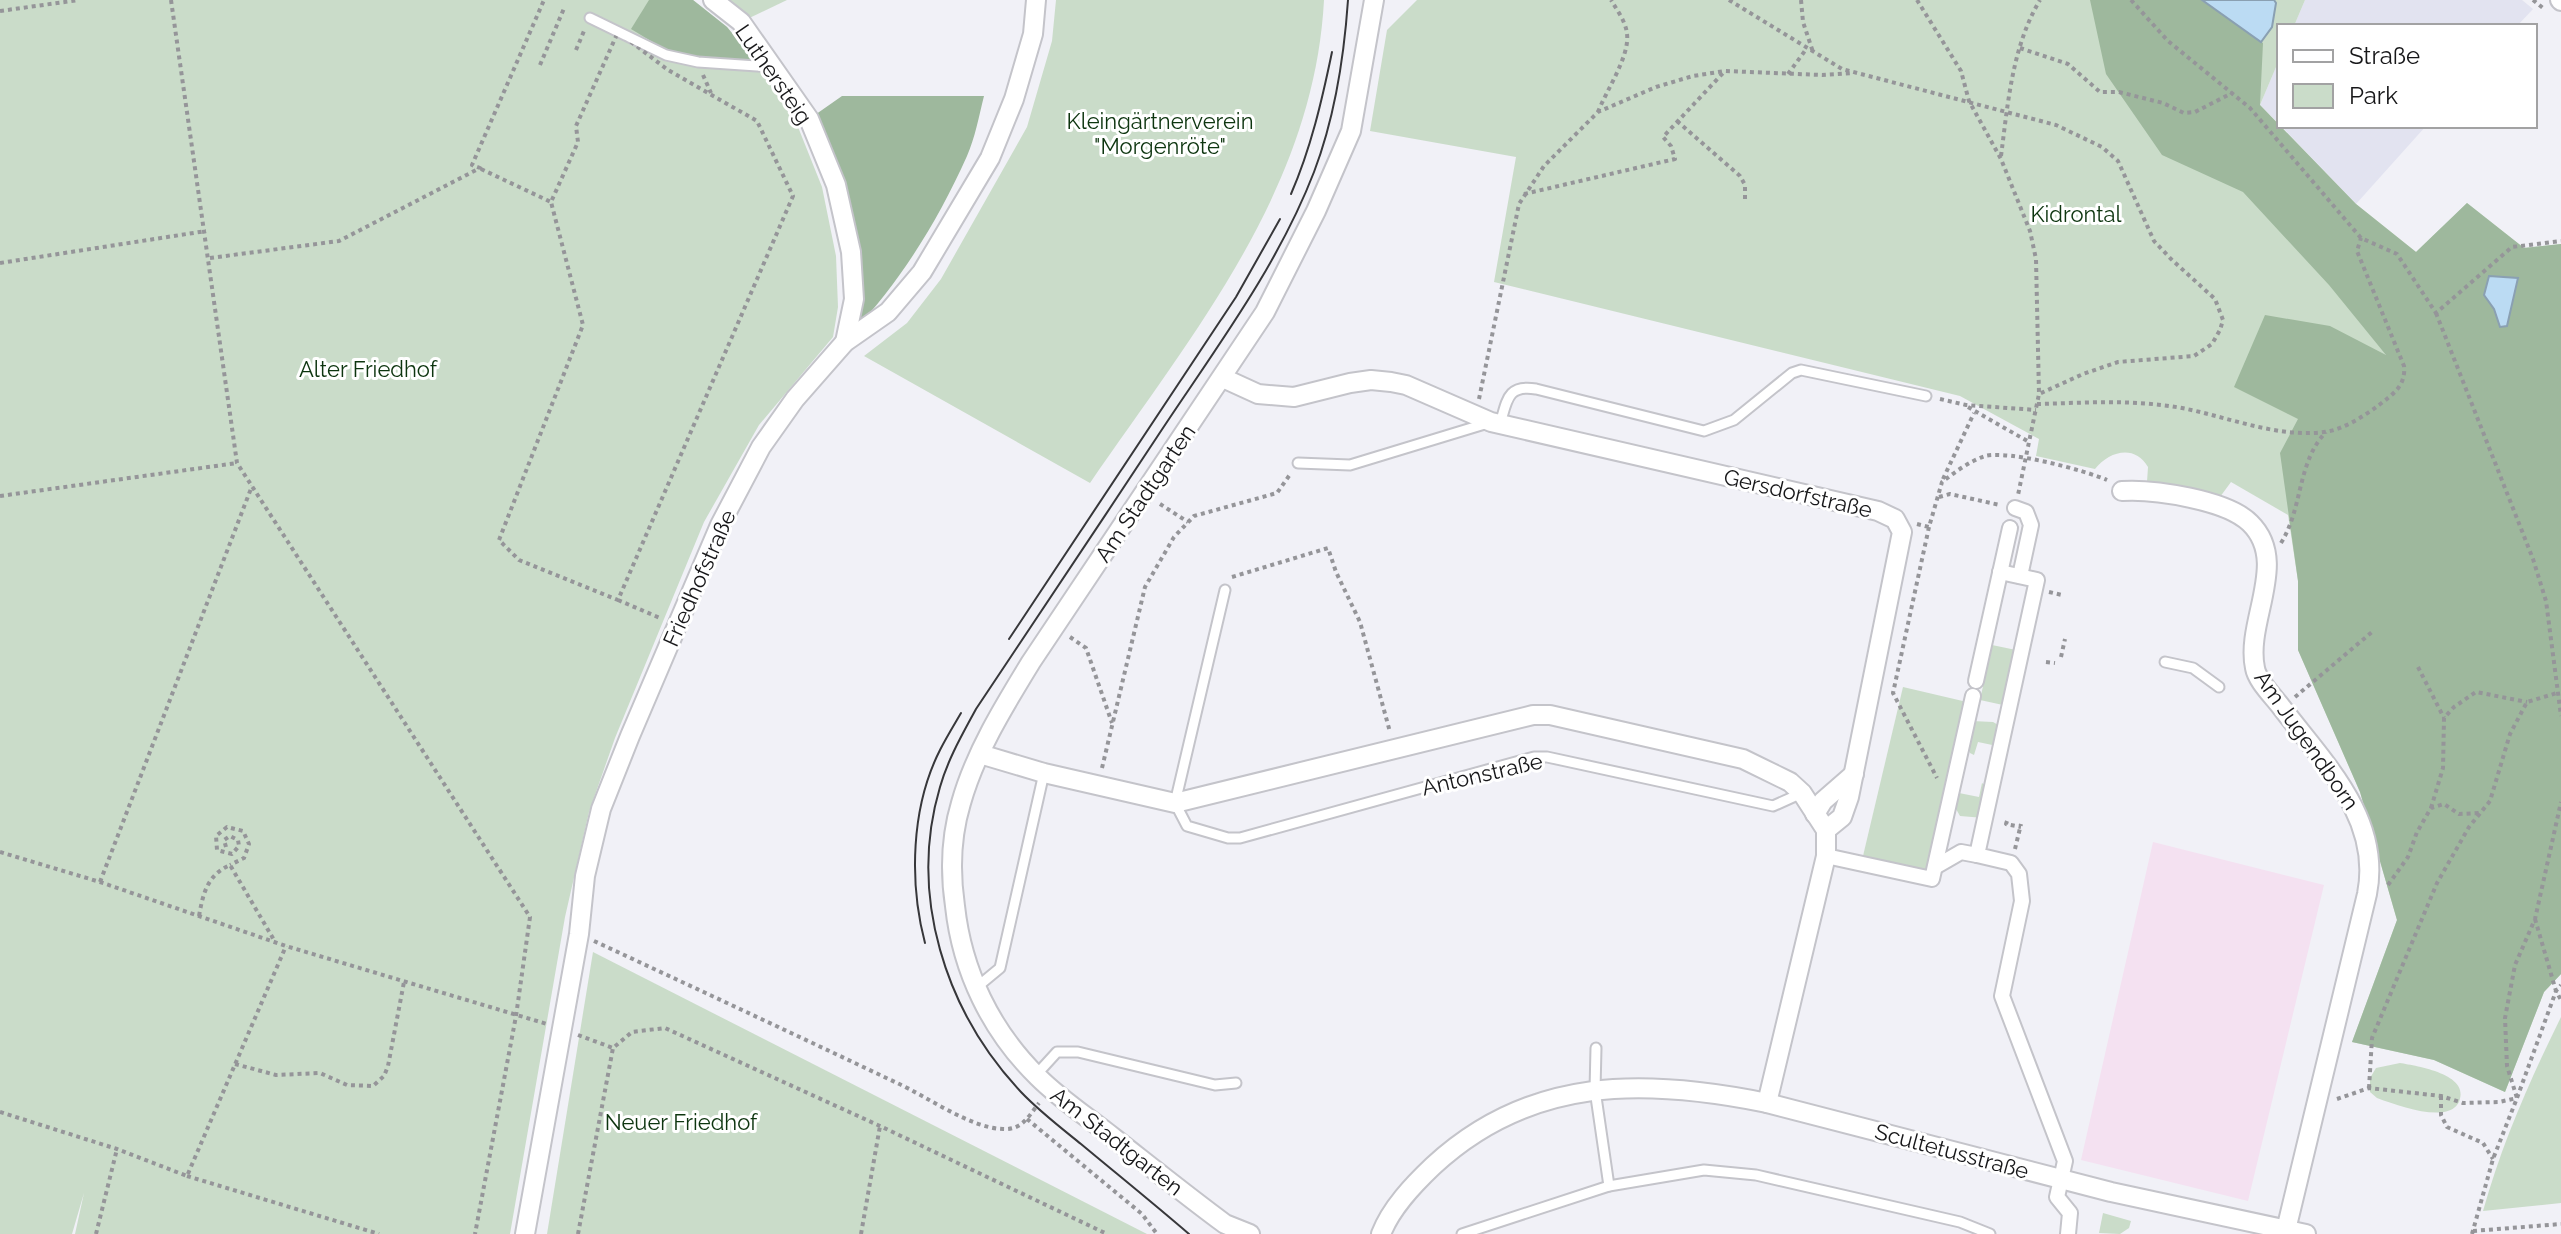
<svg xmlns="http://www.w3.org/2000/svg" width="2561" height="1234" font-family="Raleway,sans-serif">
  <rect width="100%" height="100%" fill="#f1f1f7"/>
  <g fill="#e2e3f0">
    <polygon points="2305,0 2522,0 2533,9 2517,26 2294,26"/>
    <polygon points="2279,60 2279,124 2260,105"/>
    <polygon points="2281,126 2426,126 2356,204"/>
  </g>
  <polygon fill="#f4e1f1" points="2153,842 2324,885 2248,1201 2081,1160"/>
  <g fill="#cadcc9">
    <polygon points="0,0 693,0 727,27 754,60 798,127 822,187 836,256 838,307 833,337 759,425 704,522 615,738 589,812 565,917 510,1234 75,1234 84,1193 72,1234 0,1234"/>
    <polygon points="717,0 787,0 743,21"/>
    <path d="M 1056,0 L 1324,0 C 1314,189 1193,333 1090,483 L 864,356 L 907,323 L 941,279 L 1027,127 L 1052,41 Z"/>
    <path d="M 1417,0 L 2305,0 L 2294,26 L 2279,26 L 2279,60 L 2260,105 L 2356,204 L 2416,252 L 2467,203 L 2524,248 L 2561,244 L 2561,974 L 2544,992 L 2505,1092 L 2434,1060 L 2352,1042 L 2397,920 L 2360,792 L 2298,650 L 2298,581 L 2288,515 L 2231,482 L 2220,497 L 2147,482 L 2148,467 C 2135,444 2109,451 2095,469 L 2036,456 L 2039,439 L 1960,396 L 1494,282 L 1516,157 L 1370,131 L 1387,30 Z"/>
    <polygon points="1992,645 2016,650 2003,705 1980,700"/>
    <polygon points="1903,687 1967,702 1929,868 1923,871 1863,856"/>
    <polygon points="1972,721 1993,722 2000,726 1997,746 1978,742 1974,755 1970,753 1967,745"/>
    <polygon points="1982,783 1986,786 1984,818 1960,816 1956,809 1959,793 1979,797"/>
    <polygon points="593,952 1147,1234 547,1234"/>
    <path d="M 2561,1017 L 2561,1203 L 2483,1211 C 2502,1143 2530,1080 2561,1017 Z"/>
    <path d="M 2400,1063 C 2417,1066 2471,1074 2459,1102 C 2456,1108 2450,1111 2444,1112 C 2424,1115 2396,1105 2377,1098 L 2370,1092 L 2370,1078 L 2376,1068 Z"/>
    <polygon points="2103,1213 2131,1221 2129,1228 2120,1234 2099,1233"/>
  </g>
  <g fill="#9eb89d">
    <polygon points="649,0 693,0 727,27 754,60 698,59 669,52 631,29"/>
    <polygon points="2090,0 2201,0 2263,43 2260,105 2356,204 2416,252 2467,203 2524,248 2561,244 2561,974 2544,992 2505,1092 2434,1060 2352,1042 2397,920 2360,792 2298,650 2298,581 2280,453 2298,419 2234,387 2265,315 2330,326 2386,355 2329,285 2243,192 2162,155 2106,74"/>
    <path d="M 842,96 L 984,96 C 979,116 975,138 967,156 C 938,221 900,282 852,333 L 858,299 L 812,117 Z"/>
  </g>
  <g fill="#bbdbf3" stroke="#8aa0b2" stroke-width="2">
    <polygon points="2202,0 2274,0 2276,3 2272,27 2261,42"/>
    <polygon points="2489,276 2518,278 2507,326 2500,327 2494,309 2484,295"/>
  </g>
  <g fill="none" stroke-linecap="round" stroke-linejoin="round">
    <defs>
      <g id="service">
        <polyline points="590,18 666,55 698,62 772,67"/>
        <path d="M 1500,424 C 1507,401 1507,384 1536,389 L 1704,431 L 1734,420 L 1792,373 L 1801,370 L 1926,396"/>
        <polyline points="1298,463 1350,465 1488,423"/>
        <polyline points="1225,590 1175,803 1187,826 1228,838 1240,838 1534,757 1547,757 1773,806 1802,793"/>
        <polyline points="2165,662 2193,668 2219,687"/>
        <polyline points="977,987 1000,968 1044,773"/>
        <polyline points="1036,1075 1057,1052 1078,1052 1215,1085 1236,1083"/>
        <polyline points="1609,1186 1704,1170 1756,1175 1960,1222 1990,1234"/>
        <polyline points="1462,1234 1609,1186 1595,1090 1596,1048"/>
      </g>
      <g id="pedestrian">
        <polyline points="2015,508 2026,512 2031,525 2020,576"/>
        <polyline points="2000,572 2037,580 1977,855 2011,863 2019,874 2022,901 2002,996 2065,1161 2057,1197 2070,1213 2068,1234"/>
        <polyline points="1976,681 2010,528"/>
        <polyline points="1826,856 1932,879 1973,696"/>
        <polyline points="1935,867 1961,852 1977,855"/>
      </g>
      <g id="minor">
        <polyline points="713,0 741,22 809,119 836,185 851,252 854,299 845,342"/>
        <polyline points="2560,0 2561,1"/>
        <polyline points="1223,378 1258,394 1294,397 1350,383 1371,380 1391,382 1406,385 1491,422 1878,511 1895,519 1902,532 1849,797 1842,817 1826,830"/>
        <path d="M 2122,491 C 2154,489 2227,500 2250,523 C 2290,562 2245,621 2255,668 C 2257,681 2274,697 2282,708 C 2324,763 2382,819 2367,894 L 2285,1234"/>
        <polyline points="980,754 1044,773 1175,803 1533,715 1550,715 1743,759 1790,782 1802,793 1826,830 1826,856 1767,1103"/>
        <polyline points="1815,814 1823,801 1854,774"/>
        <polyline points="525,1234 579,934 585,876 601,809 630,736 720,525 761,447 795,399 845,342 888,312 922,272 990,158 1014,99 1033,34 1036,0"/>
        <path d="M 1250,1234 L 1225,1224 C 1187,1196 1151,1167 1114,1138 C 1089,1118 1061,1100 1038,1077 C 991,1031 962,971 955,906 C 950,872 951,836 961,803 C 975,753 1004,706 1031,662 L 1265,312 L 1316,211 L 1351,131 L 1374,0"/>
        <path d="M 1381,1234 C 1391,1208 1413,1185 1433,1166 C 1530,1076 1644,1078 1767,1103 L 2111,1192 L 2306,1234"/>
      </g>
    </defs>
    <use href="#service" stroke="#c4c4ca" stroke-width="13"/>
    <use href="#pedestrian" stroke="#c4c4ca" stroke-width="18"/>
    <use href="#minor" stroke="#c4c4ca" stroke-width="22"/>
    <g stroke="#959599" stroke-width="4" stroke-dasharray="4 4" stroke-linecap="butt">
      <polyline points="171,0 237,463 530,917 516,1016 475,1234"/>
      <polyline points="1729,0 1842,69 2056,125 2102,147 2118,161 2154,241 2171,259 2215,299 2223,320 2220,330 2212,344 2194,356 2118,362 2083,374 2039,394"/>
      <polyline points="1801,0 1803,22 1813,52"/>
      <polyline points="1917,0 1961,71 1969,101 2001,159 2030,231 2036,259 2039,394 2018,495"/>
      <polyline points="2131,0 2168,41 2250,108 2361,238 2397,254 2436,313 2512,247 2561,241"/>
      <polyline points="2533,0 2543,8"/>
      <polyline points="0,11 79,0"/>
      <polygon points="618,32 668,70 757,121 793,196 618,600 519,560 499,540 583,325 551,202 578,142 576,126"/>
      <polyline points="2020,48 2068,64 2100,92 2119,92 2163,103 2184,113 2195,112 2232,93"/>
      <polyline points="576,50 584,31"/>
      <polyline points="540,65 565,6"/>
      <polyline points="1788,74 1807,48"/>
      <polyline points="703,75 711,93"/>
      <path d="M 1598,112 C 1606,91 1630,56 1627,34 C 1626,22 1617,10 1611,0"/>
      <polyline points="1677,121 1740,176 1745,185 1745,203"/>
      <path d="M 2001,156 C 2008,103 2012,47 2040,0"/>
      <polyline points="481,169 551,202"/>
      <polyline points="1524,194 1675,159 1671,146 1663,137 1723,73"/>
      <polyline points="210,258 339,241 480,168 472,165 544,0"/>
      <polyline points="0,263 206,231"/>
      <polyline points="2436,313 2533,559 2546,601 2561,716"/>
      <polyline points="1479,399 1519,204 1544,166 1598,112 1656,87 1693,76 1725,71 1822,75 1853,73"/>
      <polyline points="1940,399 1966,405 2036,410"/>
      <path d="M 2037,404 C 2078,403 2120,400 2161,405 C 2214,410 2270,439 2324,432 C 2343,430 2364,416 2379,405 C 2393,394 2406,386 2404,366 L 2357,251 L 2361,238"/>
      <polyline points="1968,407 2029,442"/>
      <polyline points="1943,479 1974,413"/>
      <polyline points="0,496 237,463"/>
      <polyline points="1939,497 1950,494 2000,505"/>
      <polyline points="1160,504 1188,522"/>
      <path d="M 1917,524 L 1929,527 L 1942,482 C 1955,472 1970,461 1985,456 C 2009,450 2084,470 2107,480"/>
      <polyline points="1929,527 1893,693 1937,778"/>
      <path d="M 2281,543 C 2303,508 2297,462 2326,432"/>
      <polyline points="1232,577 1328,548 1336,572 1360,622 1390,732"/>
      <polyline points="2049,592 2062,595"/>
      <polyline points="618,600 660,618"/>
      <polyline points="1070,637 1086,648 1112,723"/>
      <polyline points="2061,657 2065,639"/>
      <polyline points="2046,662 2055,663"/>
      <polyline points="2418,667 2444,718"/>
      <polyline points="2295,697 2372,632"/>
      <polyline points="1102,768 1145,587 1174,537 1194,516 1277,493 1291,473"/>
      <polyline points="2431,808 2443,768 2444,718 2454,707 2476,692 2527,702"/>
      <polyline points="2007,821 2006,824 2021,827"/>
      <polyline points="226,847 224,840 230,836 238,840 239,846 232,854 217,850 216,836 227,827 243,831 249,844 244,858 230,865"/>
      <polyline points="2015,849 2021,824"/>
      <polyline points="0,852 100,882 286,946 547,1024"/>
      <polyline points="100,882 252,486"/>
      <polyline points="2388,885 2408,857 2417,832 2431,808 2444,804 2459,814 2480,813"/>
      <path d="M 199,916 C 203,894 207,875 230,865 L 274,940"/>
      <polyline points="2535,919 2556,991 2561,1000"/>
      <path d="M 594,941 C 695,988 796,1035 897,1083 C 928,1097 970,1128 1003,1129 C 1022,1130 1028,1117 1039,1103"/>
      <polyline points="578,1035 613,1048 632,1032 665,1028 880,1126 1107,1234"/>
      <polyline points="235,1064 276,1075 320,1073 347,1085 373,1086 384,1076 388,1066 404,982"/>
      <polyline points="2369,1088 2372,1038 2437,883 2469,827 2490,801 2510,734 2527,702 2557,693"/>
      <polyline points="2441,1096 2441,1115 2447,1127 2483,1143 2493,1159"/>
      <polyline points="2337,1099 2369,1088 2441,1096 2463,1103 2499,1102 2517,1098 2556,991 2561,985"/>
      <polyline points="0,1112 117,1149 187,1176 286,946"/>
      <polyline points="1027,1119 1142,1214 1157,1234"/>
      <polyline points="187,1176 379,1234"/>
      <polyline points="2473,1231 2561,1224"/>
      <polyline points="96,1234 117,1149"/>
      <polyline points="578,1234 613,1048"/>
      <polyline points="861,1234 880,1126"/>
      <polyline points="2472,1234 2493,1159 2517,1098 2507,1066 2505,1018 2515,965 2535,919 2561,802"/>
    </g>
    <use href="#service" stroke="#fff" stroke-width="9"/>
    <use href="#pedestrian" stroke="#fff" stroke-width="14"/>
    <use href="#minor" stroke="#fff" stroke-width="18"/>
    <g stroke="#37373a" stroke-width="2">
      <path d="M 1291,194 C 1311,148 1322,100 1332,52"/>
      <polyline points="1009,639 1236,297 1280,219"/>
      <path d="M 925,943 C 909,882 911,807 940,750 C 946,738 954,725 961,713"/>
      <path d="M 1189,1234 C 1153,1203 1117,1174 1081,1144 C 1060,1127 1039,1111 1021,1092 C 945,1011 908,895 940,787 C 948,759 962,735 976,709 C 1036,619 1097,528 1157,437 C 1213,352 1277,268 1314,172 C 1335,117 1344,58 1348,0"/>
    </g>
  </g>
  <g text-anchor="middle" stroke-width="6" stroke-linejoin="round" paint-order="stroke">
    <g font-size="22" fill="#171719" stroke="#fff">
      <text transform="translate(774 74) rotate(55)" y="8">Luthersteig</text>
      <text transform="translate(1145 493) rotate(-56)" y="8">Am Stadtgarten</text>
      <text transform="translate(1798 493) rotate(13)" y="8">Gersdorfstraße</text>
      <text transform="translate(699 578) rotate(-66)" y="8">Friedhofstraße</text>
      <text transform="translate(2307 740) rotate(55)" y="8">Am Jugendborn</text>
      <text transform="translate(1482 774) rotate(-13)" y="8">Antonstraße</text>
      <text transform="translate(1117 1141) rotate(38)" y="8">Am Stadtgarten</text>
      <text transform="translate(1952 1151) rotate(15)" y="8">Scultetusstraße</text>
    </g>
    <g font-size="22" fill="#0d350f" stroke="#fff">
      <text x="1160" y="129">Kleingärtnerverein<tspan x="1160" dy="25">"Morgenröte"</tspan></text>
      <text x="2076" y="222">Kidrontal</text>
      <text x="368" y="377">Alter Friedhof</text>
      <text x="681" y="1130">Neuer Friedhof</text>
    </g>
  </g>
  <rect x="2277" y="24" width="260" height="104" fill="#ffffff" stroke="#a2a2a3" stroke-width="2"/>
  <rect x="2293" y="50" width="40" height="12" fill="#ffffff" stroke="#a2a2a3" stroke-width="2"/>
  <text x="2349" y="64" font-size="24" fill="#171719">Straße</text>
  <rect x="2293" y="84" width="40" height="24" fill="#cadcc9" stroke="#a2a2a3" stroke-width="2"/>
  <text x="2349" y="104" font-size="24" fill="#171719">Park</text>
</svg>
